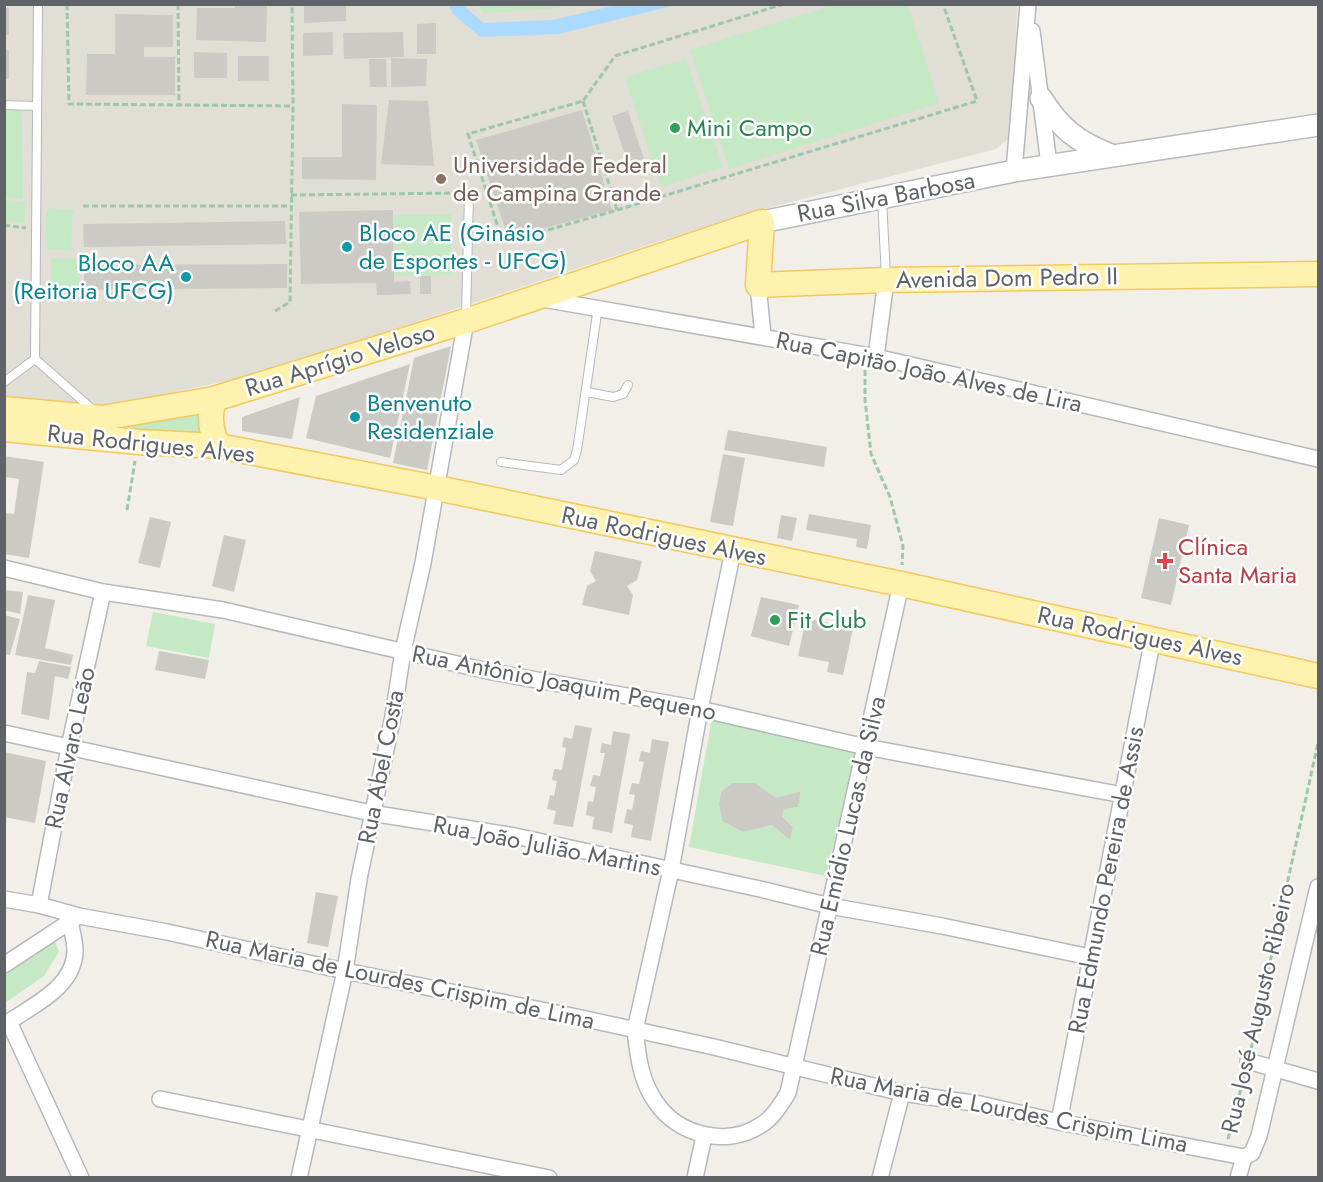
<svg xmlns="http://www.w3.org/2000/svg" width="1323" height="1182" font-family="Jost,sans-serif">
  <rect width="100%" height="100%" fill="#f1efe8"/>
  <polygon fill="#e1ded6" points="5,5 1017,5 1014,122 1009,138 996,149 760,210 657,242 256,375 101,407 5,396"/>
  <g fill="#c5e8c5" fill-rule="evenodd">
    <polygon points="477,5 569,5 551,9 483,13"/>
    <polygon points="833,5 908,5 939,103 729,169 690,50"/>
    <polygon points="686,59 723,167 661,187 625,77"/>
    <polygon points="5,108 22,110 23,199 5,197"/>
    <polygon points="5,200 25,202 25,223 5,221"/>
    <polygon points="50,208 74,210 72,216 71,250 47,250 45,214"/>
    <polygon points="451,214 453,275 396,276 394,215"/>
    <polygon points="51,258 80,259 80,291 51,291"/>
    <polygon points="202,405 209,439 77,431"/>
    <polygon points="153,612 215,624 209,658 146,646"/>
    <path d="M 714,707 L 859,739 L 826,876 L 689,847 ZM 732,783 L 754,783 L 776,798 L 801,791 L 798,807 L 784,809 L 782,816 L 793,827 L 790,840 L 772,825 L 743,832 L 722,821 L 719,804 L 721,792 Z"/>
    <polygon points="49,926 59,952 44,976 5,1003 4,958"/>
  </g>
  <polygon fill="#aadaff" points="448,5 463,5 483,23 553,20 616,5 676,5 558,34 480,37 453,14"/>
  <g fill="#cccac5">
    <polygon points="235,5 267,6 266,42 196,40 197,8 235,8"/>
    <polygon points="304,5 346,5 346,21 304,23"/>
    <rect x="4" y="8" width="5" height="27"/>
    <polygon points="115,14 173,15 173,47 144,47 144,57 175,57 175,95 86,95 87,54 115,54"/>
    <polygon points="436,23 436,54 417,54 417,24"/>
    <polygon points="333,32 333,55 303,56 303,33"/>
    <polygon points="403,32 404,57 344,59 343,33"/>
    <rect x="4" y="50" width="5" height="29"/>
    <polygon points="194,52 227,53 227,78 194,78"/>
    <rect x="238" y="56" width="31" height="25"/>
    <polygon points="391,58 427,59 426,86 391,87"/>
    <polygon points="369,59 386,59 387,87 370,87"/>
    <polygon points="389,100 428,101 434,166 381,164"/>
    <polygon points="342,104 377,105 376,180 302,179 302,157 342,157"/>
    <polygon points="582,110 612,210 508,238 476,140"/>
    <polygon points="628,111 644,159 628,164 612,116"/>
    <polygon points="393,210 394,282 410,281 411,294 377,295 376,283 301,284 299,212"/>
    <polygon points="285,221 286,244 84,247 83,224"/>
    <polygon points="287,264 287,288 84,290 84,265"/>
    <rect x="420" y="276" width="11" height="18"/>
    <polygon points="451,346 427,470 393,463 414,358"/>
    <polygon points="410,364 390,458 306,438 316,396"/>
    <polygon points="300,397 292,439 242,431 242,417"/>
    <polygon points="728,430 827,447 824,467 724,450"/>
    <polygon points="723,454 745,458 733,526 710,522"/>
    <polygon points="4,456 44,462 29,558 4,554 4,513 14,514 19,479 4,477"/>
    <polygon points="809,514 871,525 867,549 856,547 857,539 806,530"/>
    <polygon points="781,515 797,518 792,541 777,538"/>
    <polygon points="150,517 171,522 160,568 138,563"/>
    <polygon points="1159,518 1189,525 1171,605 1141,598"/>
    <polygon points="224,535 246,540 234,592 212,586"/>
    <polygon points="595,551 642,561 637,580 627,586 633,595 629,615 582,605 587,586 596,581 590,571"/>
    <polygon points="4,590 23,592 20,614 4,610"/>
    <polygon points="28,595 55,600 45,648 73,655 71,665 15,655"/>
    <polygon points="761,597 799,605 789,646 751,636"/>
    <polygon points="4,615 20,619 10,655 4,654"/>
    <polygon points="806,618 853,628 843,675 827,672 829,662 798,656"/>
    <polygon points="159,651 209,660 205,679 155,670"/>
    <polygon points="39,661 71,667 68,679 55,676 49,720 21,714 27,672 35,673"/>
    <polygon points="575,725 592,728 573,827 553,824 556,811 547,809 550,795 554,796 557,781 552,780 554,769 562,770 566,748 562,747 564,737 572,739"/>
    <polygon points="613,731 630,734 612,833 592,829 594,817 586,815 588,801 593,802 596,787 590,786 593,775 600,776 605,753 600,753 602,743 611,745"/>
    <polygon points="652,739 669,742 651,841 631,837 633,825 624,823 627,809 632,810 635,795 629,794 632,783 639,784 644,762 639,761 641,751 650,753"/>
    <polygon points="4,752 46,761 35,823 4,817"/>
    <polygon points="732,783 755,783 776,798 801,791 798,807 784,809 782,816 793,827 790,840 772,825 743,832 722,821 719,804 721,792"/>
    <polygon points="316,892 338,896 328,947 307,943"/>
  </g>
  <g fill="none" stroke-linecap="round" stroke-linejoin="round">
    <defs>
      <g id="lane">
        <polyline points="38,4 35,359 92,409"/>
        <polyline points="4,105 37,106"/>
        <polyline points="882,199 886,277"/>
        <polyline points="466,317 469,193"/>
        <polyline points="4,382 35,359"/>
        <polyline points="587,392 613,397 623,394 628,385"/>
        <polyline points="501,462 561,470 574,460 577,450 598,307"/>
      </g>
      <g id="street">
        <polyline points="1032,31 1049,165"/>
        <polyline points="1014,171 1028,4"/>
        <polyline points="758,285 763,336"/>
        <polyline points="543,299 876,357 1318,459"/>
        <polyline points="876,357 886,280"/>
        <path d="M 733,551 L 700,709 L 671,870 L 635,1030 C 638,1055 640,1079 655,1101 C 677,1135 726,1148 761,1125 C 773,1118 781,1104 788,1093 L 901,584"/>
        <polyline points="4,568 103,592 223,610 492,672 700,709 866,747 1123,795"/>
        <polyline points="4,733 371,813 515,836 760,889 830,906 942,926 1090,957"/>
        <polyline points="4,899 39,905 79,916 167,932 345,971 572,1016 714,1047 902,1093 980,1104 1059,1122 1244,1157 1252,1153 1259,1136 1318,887"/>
        <polyline points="39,905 69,747 103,592"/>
        <polyline points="4,965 77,917"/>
        <polyline points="9,1022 81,1178"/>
        <path d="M 4,1025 C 31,1006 75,988 75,950 C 75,941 72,931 70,922"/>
        <polyline points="1248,1061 1318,1081"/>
        <polyline points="160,1099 549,1178"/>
        <polyline points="1059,1122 1153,638"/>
        <polyline points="299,1178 345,971 359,879 393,716 403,651 423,563 466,321"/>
        <polyline points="695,1178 704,1136"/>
        <polyline points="880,1178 902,1093"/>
        <polyline points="1238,1178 1244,1157"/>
      </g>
      <g id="secondary">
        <path d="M 1041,98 C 1060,128 1077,142 1111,155"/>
        <polyline points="762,222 1014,171 1318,125"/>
      </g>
      <g id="primary">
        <path d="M 214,399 C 209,417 210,428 218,446"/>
        <polyline points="4,409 102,418 214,399 466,321 762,222 758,285 886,280 1318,274"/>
        <polyline points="4,429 138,442 218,446 437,488 901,584 1318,676"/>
      </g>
    </defs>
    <use href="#lane" stroke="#b5b8bc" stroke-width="10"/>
    <use href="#street" stroke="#b5b8bc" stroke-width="18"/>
    <use href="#secondary" stroke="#b6babf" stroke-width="24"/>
    <use href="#primary" stroke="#f2c960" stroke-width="27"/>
    <g stroke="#9cc7a9" stroke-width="3" stroke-dasharray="6 3" stroke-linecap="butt">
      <polyline points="67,4 69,104 293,106"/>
      <polyline points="178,4 179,106"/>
      <polyline points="583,101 617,210 503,243 468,134 583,101 615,56 784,4"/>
      <polyline points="291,195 460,193"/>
      <polyline points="83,206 291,206"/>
      <polyline points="617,210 977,101 943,4"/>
      <polyline points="4,225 26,228"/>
      <polyline points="275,311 290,302 293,106 292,4"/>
      <polyline points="865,370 865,399 871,454 890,497 903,546 902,565"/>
      <polyline points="127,510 135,461"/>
      <polyline points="1251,1049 1318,743"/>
      <polyline points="1228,1139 1245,1073"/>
    </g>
    <use href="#lane" stroke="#fff" stroke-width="8"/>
    <use href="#street" stroke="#fff" stroke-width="15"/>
    <use href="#secondary" stroke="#fff" stroke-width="21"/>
    <use href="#primary" stroke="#fff2af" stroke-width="24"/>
  </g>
  <g fill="#2e9e5b" stroke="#fff" stroke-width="2">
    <circle cx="675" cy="128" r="6"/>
    <circle cx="775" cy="620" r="6"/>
  </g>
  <circle fill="#8d6e63" stroke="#fff" stroke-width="2" cx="441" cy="179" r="6"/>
  <g fill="#0f9aa8" stroke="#fff" stroke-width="2">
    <circle cx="347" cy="247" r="6"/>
    <circle cx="186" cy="277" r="6"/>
    <circle cx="355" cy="417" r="6"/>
  </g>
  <path fill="#e0444e" stroke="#fff" stroke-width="2" d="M1162 552h6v6h6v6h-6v6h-6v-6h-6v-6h6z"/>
  <g text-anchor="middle" stroke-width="5" stroke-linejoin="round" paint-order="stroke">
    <g font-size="24" fill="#27864d" stroke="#fff" text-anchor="start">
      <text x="687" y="136">Mini Campo</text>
      <text x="787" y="628">Fit Club</text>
    </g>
    <g font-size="24" fill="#785e54" stroke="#fff" text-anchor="start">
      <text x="453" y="173">Universidade Federal<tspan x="453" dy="28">de Campina Grande</tspan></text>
    </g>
    <g font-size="24" fill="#5f6368" stroke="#fff">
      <text transform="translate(886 197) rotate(-11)" y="8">Rua Silva Barbosa</text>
      <text transform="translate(1007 278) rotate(-1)" y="8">Avenida Dom Pedro II</text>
      <text transform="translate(340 360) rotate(-17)" y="8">Rua Aprígio Veloso</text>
      <text transform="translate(929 372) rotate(12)" y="8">Rua Capitão João Alves de Lira</text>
      <text transform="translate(151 444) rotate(6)" y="8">Rua Rodrigues Alves</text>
      <text transform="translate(664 536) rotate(12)" y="8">Rua Rodrigues Alves</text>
      <text transform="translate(1140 636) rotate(12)" y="8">Rua Rodrigues Alves</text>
      <text transform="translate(564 683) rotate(11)" y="8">Rua Antônio Joaquim Pequeno</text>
      <text transform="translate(70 748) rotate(-78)" y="8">Rua Alvaro Leão</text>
      <text transform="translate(381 767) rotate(-79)" y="8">Rua Abel Costa</text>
      <text transform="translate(848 826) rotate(-77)" y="8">Rua Emídio Lucas da Silva</text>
      <text transform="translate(547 846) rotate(11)" y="8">Rua João Julião Martins</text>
      <text transform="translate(1106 880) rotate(-79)" y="8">Rua Edmundo Pereira de Assis</text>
      <text transform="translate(400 980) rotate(12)" y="8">Rua Maria de Lourdes Crispim de Lima</text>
      <text transform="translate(1258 1008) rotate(-77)" y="8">Rua José Augusto Ribeiro</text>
      <text transform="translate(1009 1110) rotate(11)" y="8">Rua Maria de Lourdes Crispim Lima</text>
    </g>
    <g font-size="24" fill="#0d838f" stroke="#fff" text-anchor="start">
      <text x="359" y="241">Bloco AE (Ginásio<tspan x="359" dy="28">de Esportes - UFCG)</tspan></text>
      <text x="174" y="271" text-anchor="end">Bloco AA<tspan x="174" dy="28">(Reitoria UFCG)</tspan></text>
      <text x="367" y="411">Benvenuto<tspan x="367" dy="28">Residenziale</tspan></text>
    </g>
    <g font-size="24" fill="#be3a42" stroke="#fff" text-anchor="start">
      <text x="1178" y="555">Clínica<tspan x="1178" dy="28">Santa Maria</tspan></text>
    </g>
  </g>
  <rect width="1323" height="1182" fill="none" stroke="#5f6368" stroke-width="12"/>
</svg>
